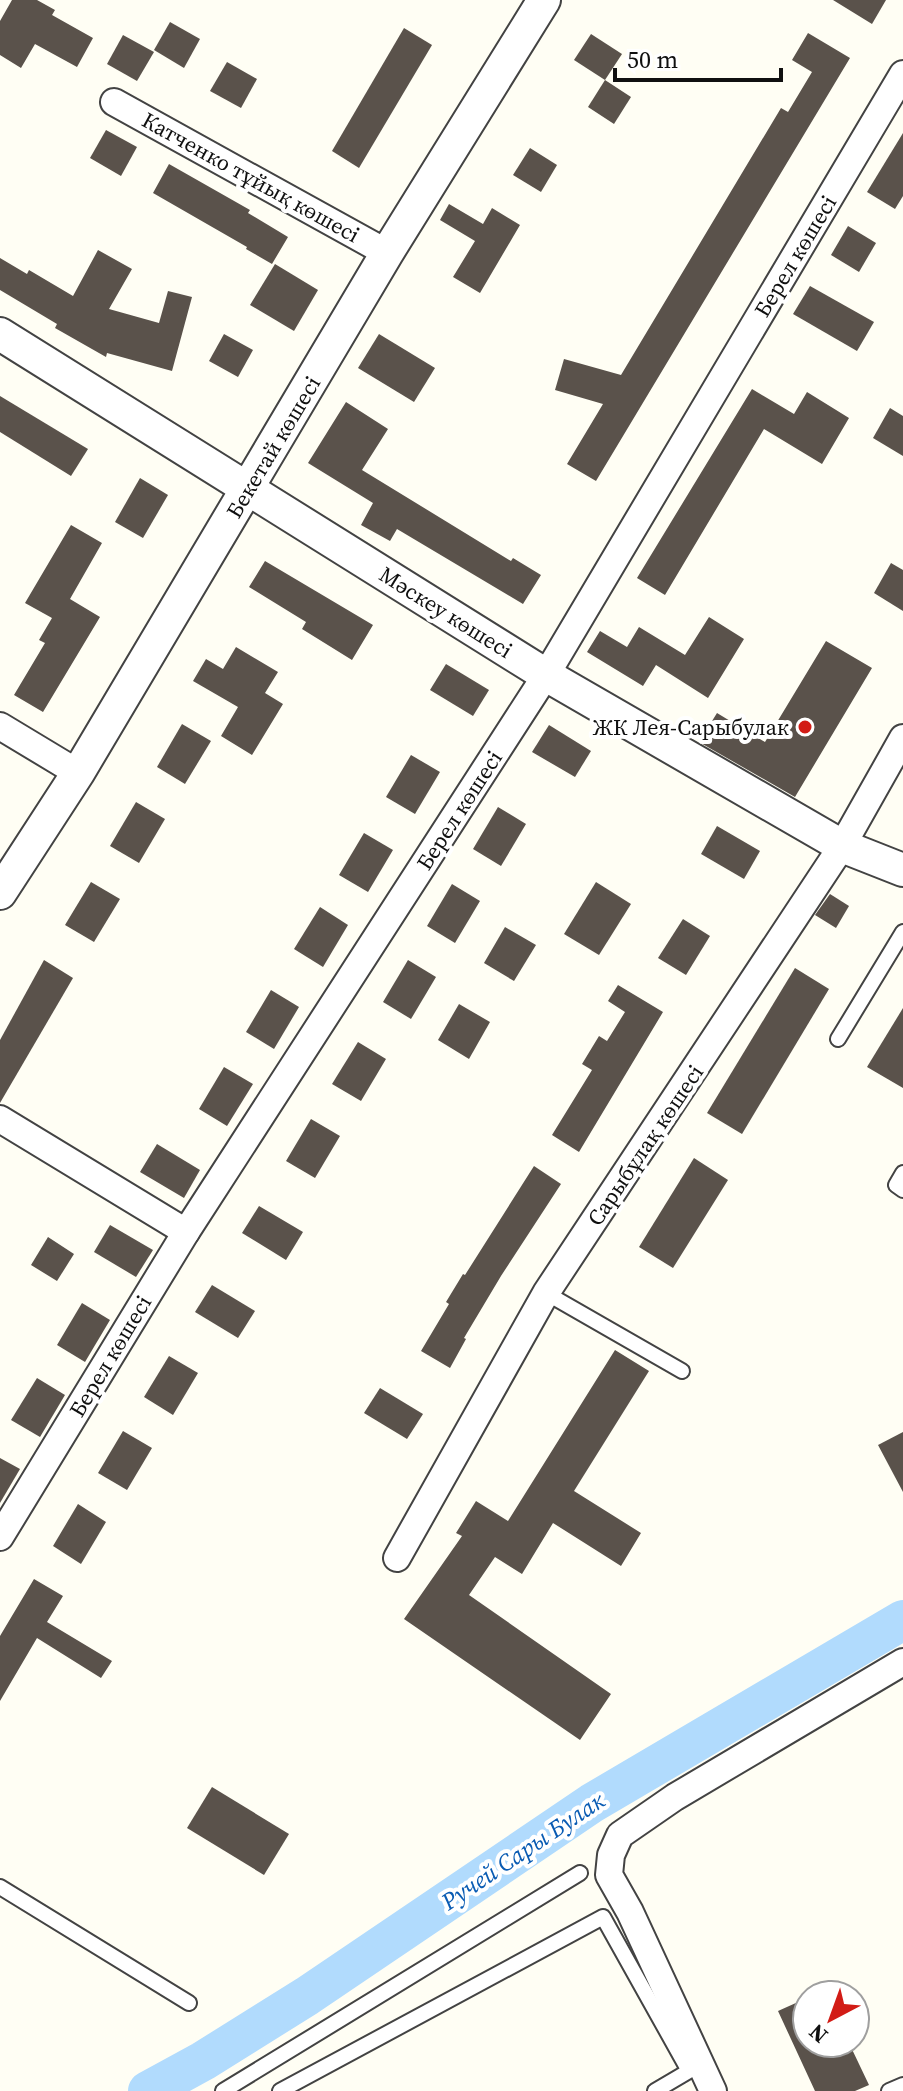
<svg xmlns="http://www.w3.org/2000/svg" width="903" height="2091" font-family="'Source Serif 4',serif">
  <rect width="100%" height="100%" fill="#fffef4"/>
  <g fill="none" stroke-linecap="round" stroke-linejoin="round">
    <polyline stroke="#b1dbfd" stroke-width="40" points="148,2091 203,2061 307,1996 592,1803 903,1620"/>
  </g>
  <g fill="#5a524b">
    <polygon points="12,0 37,0 55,10 52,15 93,38 77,67 35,44 21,68 0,55 0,21"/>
    <polygon points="833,0 886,0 872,24"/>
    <polygon points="170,22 200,39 184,68 154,50"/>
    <polygon points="404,28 432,45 359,168 332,151"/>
    <polygon points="808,33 850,58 596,481 567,464 603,404 555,390 564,359 621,375 781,108 788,112 812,72 792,60"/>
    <polygon points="591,34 622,54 605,80 574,60"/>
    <polygon points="123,35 154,52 137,81 107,64"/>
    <polygon points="227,62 257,79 241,108 210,91"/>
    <polygon points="605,80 631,97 614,124 588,107"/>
    <polygon points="106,130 137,147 121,176 90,158"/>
    <polygon points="903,133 903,196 895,209 867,192"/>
    <polygon points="530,148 557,165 541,192 513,175"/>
    <polygon points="169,164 250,210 248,213 288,237 272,264 246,249 247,247 153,193"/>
    <polygon points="449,204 483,224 492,208 520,225 480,293 453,277 475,241 440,220"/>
    <polygon points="848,226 876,243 859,272 831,255"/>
    <polygon points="98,250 132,269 109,309 159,323 168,291 192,297 172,371 107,353 106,357 55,328 57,324 0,290 0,258 27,274 29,270 73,296"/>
    <polygon points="275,264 318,290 294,331 250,305"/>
    <polygon points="810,286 874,322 857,351 793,314"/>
    <polygon points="224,334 253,350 238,377 209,361"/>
    <polygon points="379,334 435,368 414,402 358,368"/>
    <polygon points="752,389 794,414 807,392 849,418 822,464 764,429 665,595 637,578"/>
    <polygon points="0,396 88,449 71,476 0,432"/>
    <polygon points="346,402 388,429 362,470 511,561 513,558 541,575 523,604 397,529 390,541 361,525 373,503 308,463"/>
    <polygon points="890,408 903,416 903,456 873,438"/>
    <polygon points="140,478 168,495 143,538 115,522"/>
    <polygon points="71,525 102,543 70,599 100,617 43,712 14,695 45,643 39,640 52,618 25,603"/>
    <polygon points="265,561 373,625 352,660 302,629 306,622 249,587"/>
    <polygon points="891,563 903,570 903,611 874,593"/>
    <polygon points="709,617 744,639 708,698 656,665 643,686 587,652 600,631 627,647 639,627 685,655"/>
    <polygon points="826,641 872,668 795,797 699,742 717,713 765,742"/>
    <polygon points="236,647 278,672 265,693 283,704 252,755 221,736 238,707 193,681 206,659 223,669"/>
    <polygon points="446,664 489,690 473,716 430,690"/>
    <polygon points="182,724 211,741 185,784 157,767"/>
    <polygon points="549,725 591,751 575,777 532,752"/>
    <polygon points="411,755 440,772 415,814 386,797"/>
    <polygon points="136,802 165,819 139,863 110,846"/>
    <polygon points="498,807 526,824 501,866 473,849"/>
    <polygon points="717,826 760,851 744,879 701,854"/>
    <polygon points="364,833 393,850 368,892 339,875"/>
    <polygon points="91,882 120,899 94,942 65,925"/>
    <polygon points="596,882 631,904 599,955 564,934"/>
    <polygon points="452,884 480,901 455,943 427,926"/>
    <polygon points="830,894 849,906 836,928 815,915"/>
    <polygon points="320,907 348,925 323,967 294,949"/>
    <polygon points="683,919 710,936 686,975 658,958"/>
    <polygon points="505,927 536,945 514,981 484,963"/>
    <polygon points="44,960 73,978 0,1103 0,1040"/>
    <polygon points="408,960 436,977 411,1019 383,1002"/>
    <polygon points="795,968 829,989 742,1134 707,1113"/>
    <polygon points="618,985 663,1012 579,1152 552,1135 592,1070 582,1064 599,1036 607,1041 625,1012 608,1001"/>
    <polygon points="271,990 299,1007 274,1049 246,1032"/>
    <polygon points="459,1004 490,1022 469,1059 438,1040"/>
    <polygon points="903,1008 903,1088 867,1067"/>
    <polygon points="358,1042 386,1059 361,1101 332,1084"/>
    <polygon points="224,1067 253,1084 227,1126 199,1109"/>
    <polygon points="311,1119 340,1136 315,1178 286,1161"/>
    <polygon points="157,1144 200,1170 184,1198 140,1172"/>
    <polygon points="694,1158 728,1180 673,1268 639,1247"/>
    <polygon points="534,1166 561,1184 501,1276 464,1338 466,1339 450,1368 421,1351 449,1304 446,1302 463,1274 465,1275"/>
    <polygon points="259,1206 303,1232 286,1260 242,1233"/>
    <polygon points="110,1225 153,1250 136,1277 94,1252"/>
    <polygon points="48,1237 74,1254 57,1281 31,1265"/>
    <polygon points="212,1285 255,1311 238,1338 195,1312"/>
    <polygon points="82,1303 110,1320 85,1362 57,1345"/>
    <polygon points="615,1350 649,1371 574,1491 641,1533 621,1566 553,1523 522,1574 495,1557 469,1595 611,1694 580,1740 404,1619 462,1536 456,1533 476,1501 508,1521"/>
    <polygon points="169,1356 198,1373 173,1415 144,1397"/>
    <polygon points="37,1378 65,1395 40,1437 11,1420"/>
    <polygon points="380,1388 423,1414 407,1439 364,1413"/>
    <polygon points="123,1431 152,1448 127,1490 98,1473"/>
    <polygon points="903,1432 903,1492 878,1445"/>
    <polygon points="0,1458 20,1469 0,1503"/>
    <polygon points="78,1504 106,1522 81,1564 53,1546"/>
    <polygon points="34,1579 63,1596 47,1622 112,1661 101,1678 37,1638 0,1701 0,1636"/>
    <polygon points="212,1787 289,1834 264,1875 187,1828"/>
    <polygon points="807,1998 807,2043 849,2043 869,2085 855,2091 815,2091 778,2011"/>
  </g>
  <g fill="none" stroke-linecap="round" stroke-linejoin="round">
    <defs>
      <g id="service">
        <polyline points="838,1039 903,932"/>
        <polyline points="903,1173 896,1185 903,1190"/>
        <polyline points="546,1293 682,1371"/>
        <polyline points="0,1887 189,2003"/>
        <polyline points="223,2091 580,1873"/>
        <polyline points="280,2091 603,1917 689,2071 655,2091"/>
        <polyline points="889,2091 903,2085"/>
      </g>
      <g id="minor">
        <polyline points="114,102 387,253"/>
        <polyline points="0,726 78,773"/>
        <polyline points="0,1119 186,1232"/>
        <polyline points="0,1537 186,1232 546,675 903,74"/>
        <polyline points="397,1558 546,1293 842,846 903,738"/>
        <polyline points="713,2091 630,1912 609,1875 611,1855 620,1835 675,1797 903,1662"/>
      </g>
      <g id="tertiary">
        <polyline points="0,334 546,675 842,846 903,870"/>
        <polyline points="0,893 78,773 387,253 544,0"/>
      </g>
    </defs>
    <use href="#service" stroke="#434343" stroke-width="18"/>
    <use href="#minor" stroke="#434343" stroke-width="30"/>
    <use href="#tertiary" stroke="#434343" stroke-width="36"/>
    <use href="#service" stroke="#fff" stroke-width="14"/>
    <use href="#minor" stroke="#fff" stroke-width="26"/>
    <use href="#tertiary" stroke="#fff" stroke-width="32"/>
  </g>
  <circle fill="#d21c16" stroke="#fff" stroke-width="3" cx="805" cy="727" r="8"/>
  <g text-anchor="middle" stroke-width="8" stroke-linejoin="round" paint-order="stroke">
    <g font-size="22" fill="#101010" stroke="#fff">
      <text transform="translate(251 177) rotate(29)" y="8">Катченко тұйық көшесі</text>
      <text transform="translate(795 256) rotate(-59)" y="8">Берел көшесі</text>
      <text transform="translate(273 447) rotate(-59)" y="8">Бекетай көшесі</text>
      <text transform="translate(446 612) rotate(32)" y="8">Мәскеу көшесі</text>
      <text transform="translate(459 810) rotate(-57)" y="8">Берел көшесі</text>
      <text transform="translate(645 1145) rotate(-56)" y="8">Сарыбұлақ көшесі</text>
      <text transform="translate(110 1356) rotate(-59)" y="8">Берел көшесі</text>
    </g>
    <g font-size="22" fill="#101010" stroke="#fff" text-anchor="end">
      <text x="789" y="735">ЖК Лея-Сарыбулак</text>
    </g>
    <g font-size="24" font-style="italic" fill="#095bb3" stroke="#fff">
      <text transform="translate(523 1851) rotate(-34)" y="8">Ручей Сары Булак</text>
    </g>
  </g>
  <g transform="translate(831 2019) rotate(221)"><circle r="38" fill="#ffffff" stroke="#9f9f9f" stroke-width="2"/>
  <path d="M0-6L14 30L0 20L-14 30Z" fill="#d21c16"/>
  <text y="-12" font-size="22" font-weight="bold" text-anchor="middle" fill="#101010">N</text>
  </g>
  <path d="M615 68v12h166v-12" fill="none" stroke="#101010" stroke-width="4"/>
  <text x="627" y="68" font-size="24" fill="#101010" stroke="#ffffff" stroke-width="6" paint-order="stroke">50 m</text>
</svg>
